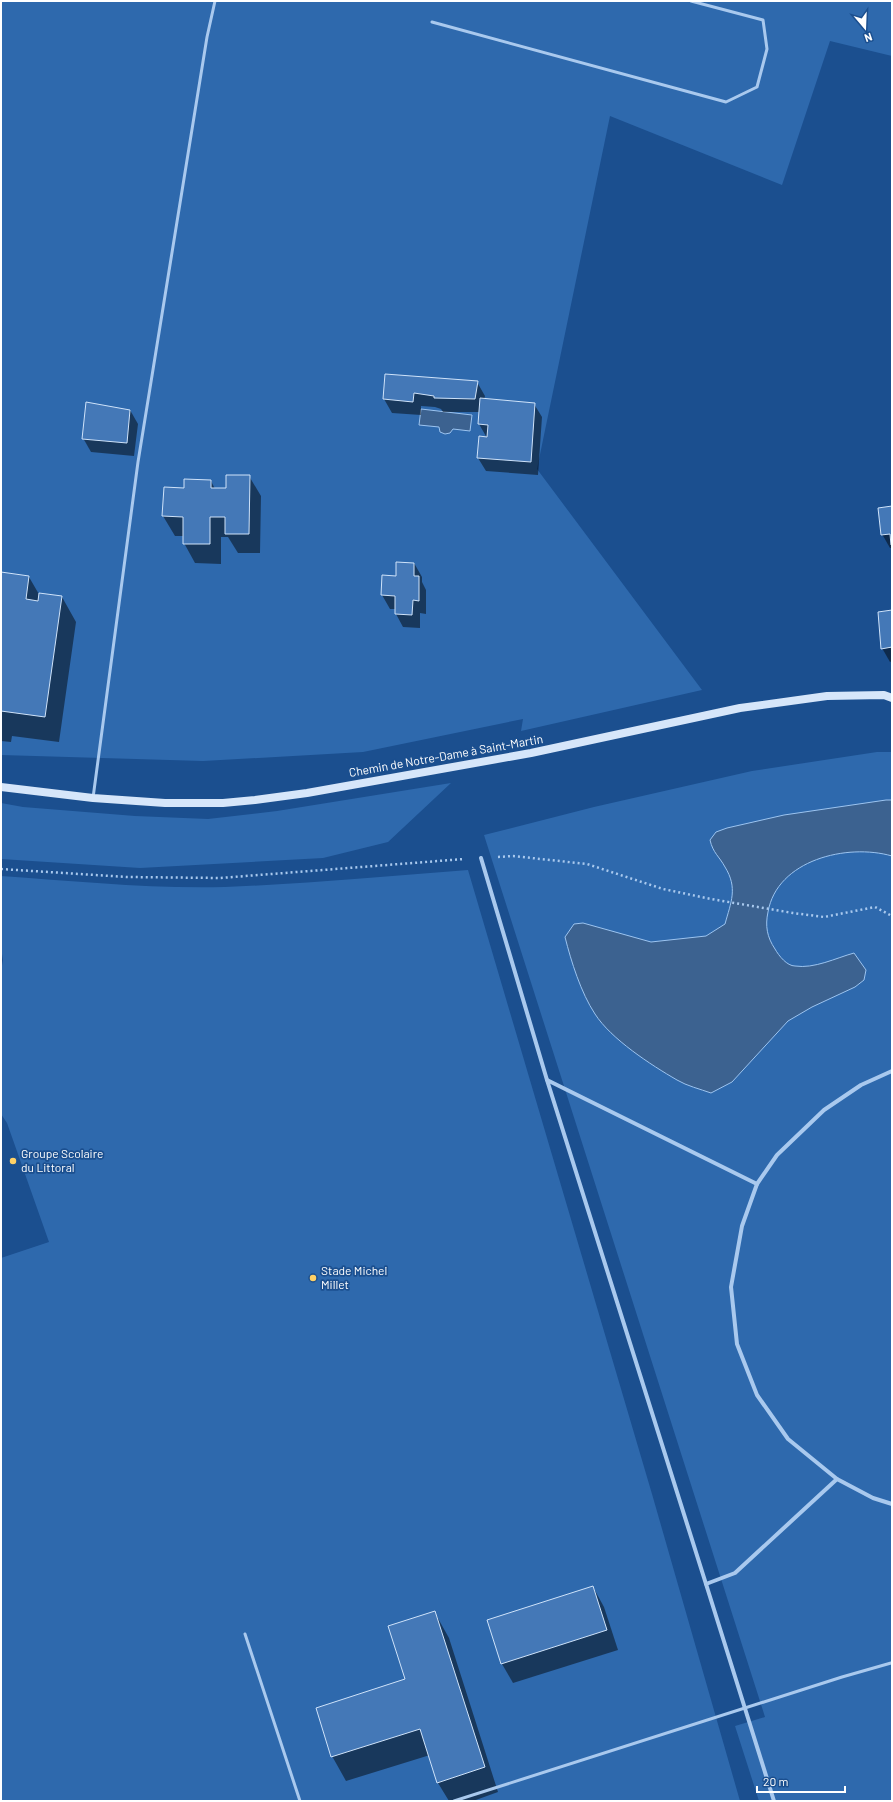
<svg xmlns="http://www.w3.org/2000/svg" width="893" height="1802" font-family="Barlow,sans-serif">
  <rect width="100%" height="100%" fill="#1b4f8f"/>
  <g fill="#2e69ad">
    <polygon points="1,1 892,1 892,56 830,41 782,185 610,116 537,469 702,690 521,731 523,719 363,752 203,761 1,755"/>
    <polygon points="877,752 892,752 892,1801 759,1801 735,1726 765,1717 484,835 594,807 752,771"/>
    <polygon points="451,783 388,842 323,858 140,868 1,859 1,803 23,807 135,816 208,819 277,811"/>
    <path d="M 468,870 L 652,1494 L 740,1801 L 1,1801 L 1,1258 L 49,1242 L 7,1123 L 1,1114 L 1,971 L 3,960 L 1,948 L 1,876 C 75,881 151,889 225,887 C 306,884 387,876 468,870 Z"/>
  </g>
  <g fill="#3c6290" stroke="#9cc4f0">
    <polygon points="421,409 472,415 470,431 453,429 450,433 445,434 440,432 439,427 419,425"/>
    <path d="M 886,800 L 892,800 L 892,856 C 847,843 777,860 768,912 C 765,926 767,937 775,949 C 779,956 787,966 795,966 C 814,969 836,958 854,953 L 866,970 L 864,980 L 855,987 L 812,1007 L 788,1021 L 732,1082 L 711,1093 C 700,1089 687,1086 677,1080 C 651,1065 611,1039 595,1014 C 581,993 571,961 565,937 L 574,924 L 583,923 L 651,942 L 706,936 L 725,924 C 731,902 738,888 725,867 C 719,856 713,853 710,840 L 716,832 L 727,828 L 784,815 Z"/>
  </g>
  <g fill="#0007">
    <polygon points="386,375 477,382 485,396 484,400 534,404 542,417 538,475 486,471 478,458 487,438 479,424 480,412 443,412 441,409 435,407 421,406 421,415 392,413 384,399"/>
    <polygon points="130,410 138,424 134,456 91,452 83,438"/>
    <polygon points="249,476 261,496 260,553 238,553 228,537 221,537 221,564 195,563 184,543 184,536 175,536 163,516 165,488 185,489 211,481 215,489 227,489"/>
    <polygon points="892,507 892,548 890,548 882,534"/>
    <polygon points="414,563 422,577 422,582 426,590 426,614 420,613 420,628 403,627 396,614 396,609 390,609 382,595 383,576 397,577"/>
    <polygon points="1,573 29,577 40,596 62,597 76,622 59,742 12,736 11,742 1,741"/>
    <polygon points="892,611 892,661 890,662 882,648"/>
    <polygon points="593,1587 604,1607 618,1650 513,1683 502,1664 488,1621"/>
    <polygon points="435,1613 449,1638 498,1792 473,1801 449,1801 438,1783 430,1755 346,1781 332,1756 407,1680"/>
  </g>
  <g fill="#4478b7" stroke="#cfe3fa">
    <polygon points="385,374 478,381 475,399 434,398 434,396 414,393 413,402 383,399"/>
    <polygon points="480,398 535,403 531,462 477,458 479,436 487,437 488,425 478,424"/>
    <polygon points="86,402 130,410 127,443 82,439"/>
    <polygon points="226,475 250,475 249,534 225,534 225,517 210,517 210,544 183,544 183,517 162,516 164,487 184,488 184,479 211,480 211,488 226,488"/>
    <polygon points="892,506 892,545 891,545 890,534 881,535 878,508"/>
    <polygon points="396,562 414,563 414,576 419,576 419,601 413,600 412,615 395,614 395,596 381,595 382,575 396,576"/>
    <polygon points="1,572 29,576 26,599 38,601 39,593 62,596 45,717 1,711"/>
    <polygon points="892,610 892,647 881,649 878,612"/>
    <polygon points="593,1586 607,1630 501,1664 487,1620"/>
    <polygon points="435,1611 485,1767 437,1783 420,1729 331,1757 316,1708 405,1679 388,1626"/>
  </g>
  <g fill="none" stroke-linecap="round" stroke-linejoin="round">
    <g stroke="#a9c9ee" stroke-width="2.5" stroke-dasharray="2 3" stroke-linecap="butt">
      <polyline points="498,857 513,856 587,864 663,889 711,899 793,913 824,917 875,907 892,916"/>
      <polyline points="1,869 127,877 220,878 464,859"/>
    </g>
    <g stroke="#a9c9ee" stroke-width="3">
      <polyline points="432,22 726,102 757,87 767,49 763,20 691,1"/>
      <polyline points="93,798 138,462 207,37 215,1"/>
      <polyline points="245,1634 300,1801"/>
      <polyline points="454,1801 842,1677 891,1663"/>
    </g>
    <g stroke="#a9c9ee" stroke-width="4">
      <polyline points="481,858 547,1080 706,1584 735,1573 837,1479"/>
      <polyline points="892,1071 861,1085 824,1110 777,1155 757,1184 742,1226 731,1287 737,1344 757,1395 788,1439 837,1479 873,1498 892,1504"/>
      <polyline points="547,1080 757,1184"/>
      <polyline points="706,1584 774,1801"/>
    </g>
    <polyline stroke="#d6e6fa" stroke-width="8" points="1,787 93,798 165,803 223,803 255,800 307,793 531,753 740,708 827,696 884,695 892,698"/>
  </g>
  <g fill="#ffd166" stroke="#1b4f8f" stroke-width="1.5">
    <circle cx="13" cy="1161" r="4"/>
    <circle cx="313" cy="1278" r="4"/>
  </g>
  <g text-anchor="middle" stroke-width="3.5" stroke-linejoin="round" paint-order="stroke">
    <g font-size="12" fill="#fff" stroke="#1b4f8f">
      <text transform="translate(446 756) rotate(-10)" y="4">Chemin de Notre-Dame à Saint-Martin</text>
    </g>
    <g font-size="12" fill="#fff" stroke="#1b4f8f" text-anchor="start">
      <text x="21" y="1158">Groupe Scolaire<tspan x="21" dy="14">du Littoral</tspan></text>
      <text x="321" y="1275">Stade Michel<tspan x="321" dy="14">Millet</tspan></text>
    </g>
  </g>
  <rect width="893" height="1802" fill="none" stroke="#ffffff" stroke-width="4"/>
  <g transform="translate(865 28) rotate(161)" stroke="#1b4f8f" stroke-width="3" paint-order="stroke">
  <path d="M0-3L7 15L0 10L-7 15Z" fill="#ffffff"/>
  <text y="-6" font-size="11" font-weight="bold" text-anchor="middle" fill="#ffffff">N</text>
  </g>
  <path d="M757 1786v6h88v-6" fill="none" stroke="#ffffff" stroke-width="2"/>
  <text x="763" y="1786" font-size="12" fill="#ffffff" stroke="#1b4f8f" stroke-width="3" paint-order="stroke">20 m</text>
</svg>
